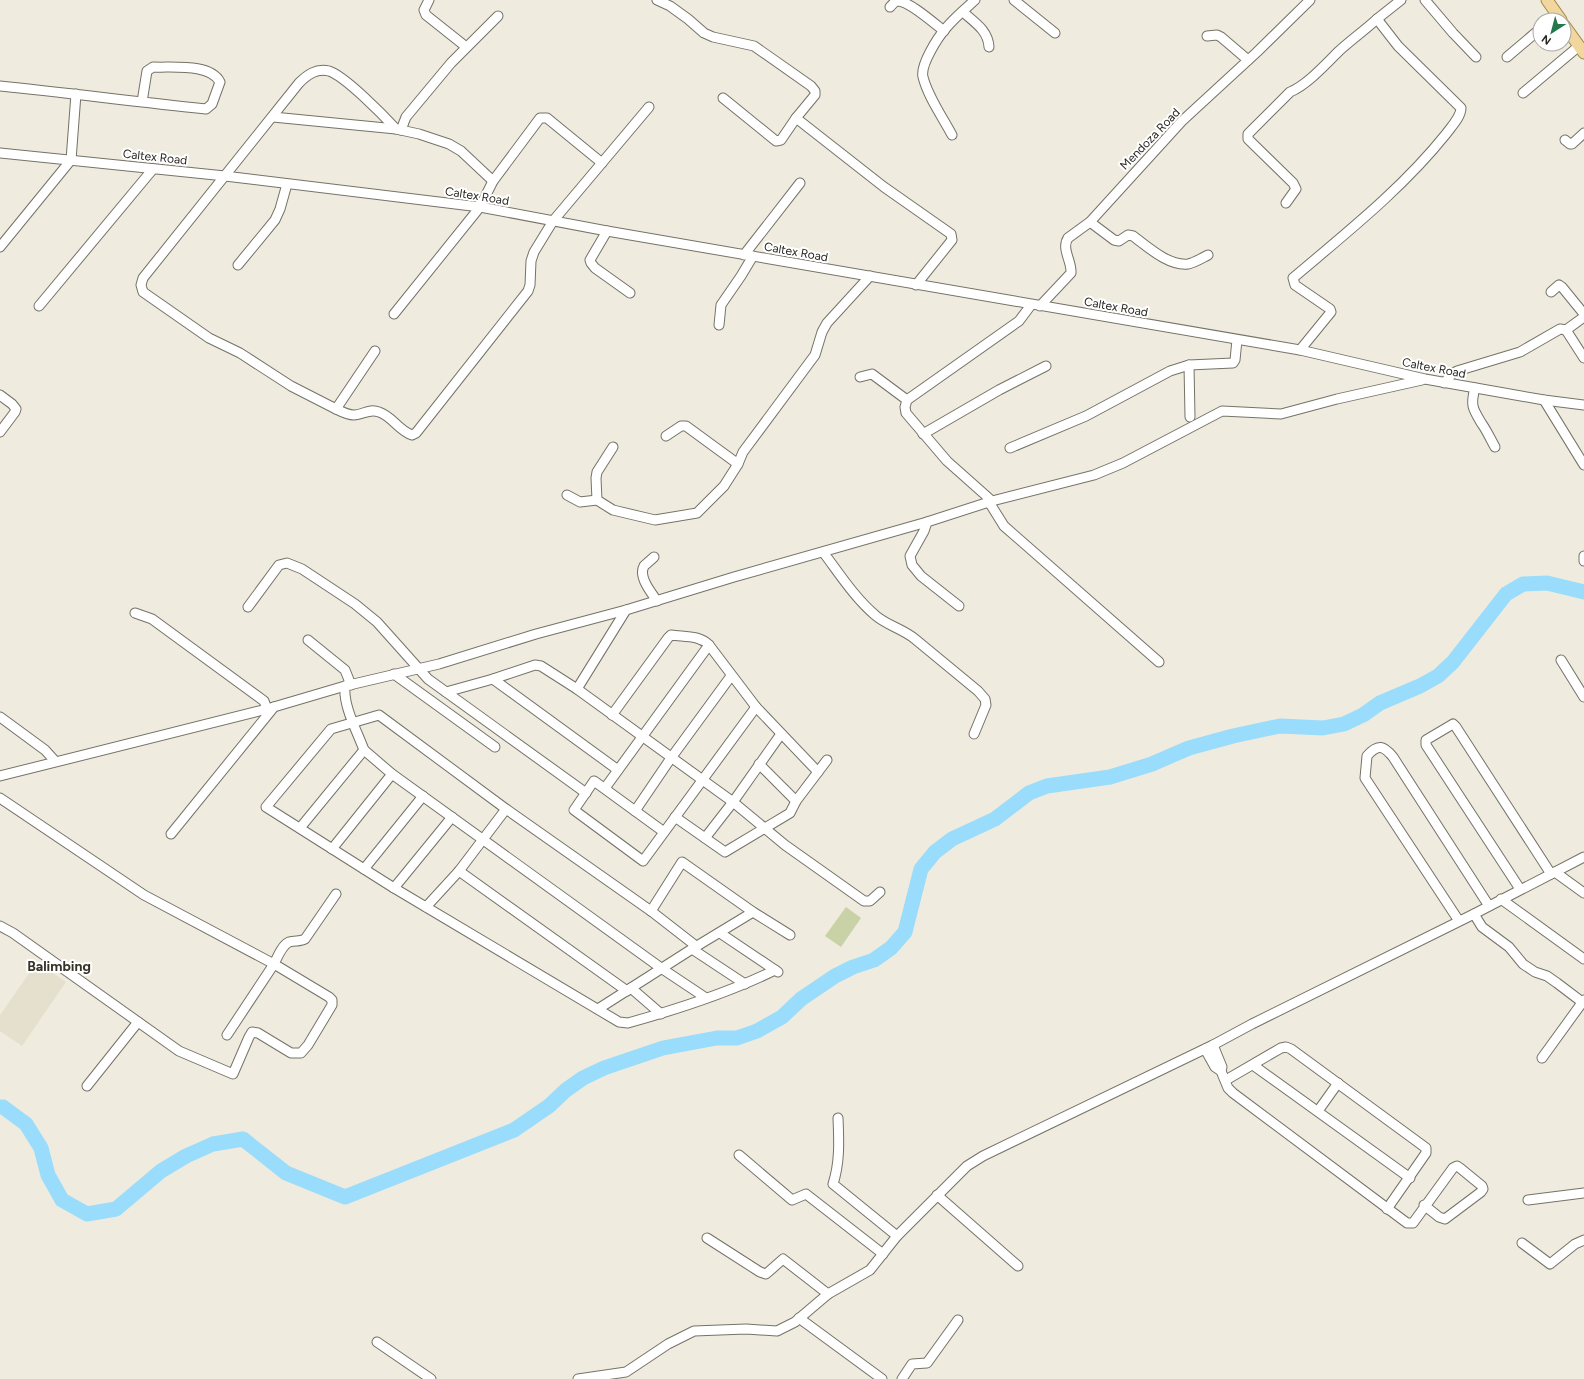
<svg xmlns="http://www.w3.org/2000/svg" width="1584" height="1379" font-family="Figtree,sans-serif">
  <rect width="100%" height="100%" fill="#efecdf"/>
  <polygon fill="#e5e0cd" points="37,962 66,982 22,1046 0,1031 0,1015"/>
  <polygon fill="#c9d2a7" points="846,907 861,918 841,947 825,936"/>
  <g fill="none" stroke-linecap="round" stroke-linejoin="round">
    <polyline stroke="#9adcfb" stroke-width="15" points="0,1107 3,1107 26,1124 41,1148 48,1175 62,1200 87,1214 116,1209 161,1171 186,1156 213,1144 243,1139 286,1173 345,1197 514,1130 549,1106 566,1090 583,1078 604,1068 663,1048 717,1038 737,1038 757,1031 782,1017 801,999 835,976 853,967 874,960 891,948 905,932 921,869 935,852 952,839 995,819 1029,793 1047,786 1110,777 1152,764 1189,748 1233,736 1280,726 1323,728 1344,724 1363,715 1380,703 1420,686 1438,676 1453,662 1506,594 1523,584 1547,583 1584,592"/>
    <defs>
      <g id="minor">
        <polyline points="429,0 424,10 426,15 465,46"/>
        <polyline points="657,0 670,6 688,19 704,33 713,37 754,46 811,86 815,91 815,95 796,118 884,187 951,234 952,240 916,285"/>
        <polyline points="1014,0 1055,33"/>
        <polyline points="1425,0 1453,33 1476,57"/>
        <path d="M 890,7 C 892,5 894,2 897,1 C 908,0 935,24 944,31"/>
        <path d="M 963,12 C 974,22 988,30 989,47"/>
        <polyline points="1207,36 1217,35 1221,37 1248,60"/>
        <polyline points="1507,57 1540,29"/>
        <path d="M 0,86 C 69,93 137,102 206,109 L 212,104 L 220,82 C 210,63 172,68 153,67 L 147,71 L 142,102"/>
        <polyline points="1523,93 1579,46"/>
        <polyline points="723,98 776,141 781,140 796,118"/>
        <polyline points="273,117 396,129 419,134 449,144 461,151 493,181"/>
        <polyline points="401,130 406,117 451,63 498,16"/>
        <path d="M 952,135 C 942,116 928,97 923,77 C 920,65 938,37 946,28 C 954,18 965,9 975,0"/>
        <polyline points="1565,140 1570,144 1572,144 1584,133"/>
        <polyline points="0,153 225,176 480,207 607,231 1300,350 1425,379 1544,400 1584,405"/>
        <path d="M 1286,203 L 1296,189 L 1293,183 L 1248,139 L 1248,134 L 1290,92 C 1307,85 1326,64 1339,51 C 1351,40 1365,30 1377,19"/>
        <path d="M 1090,222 L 1114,240 L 1119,241 L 1128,235 L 1133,236 C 1148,247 1168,266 1188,264 C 1194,263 1202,258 1208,255"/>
        <polyline points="607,231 590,260 591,263 595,268 630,293"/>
        <polyline points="0,247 71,160 76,94"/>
        <polyline points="744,255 800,183"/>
        <polyline points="238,265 275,220 280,209 287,184"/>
        <polyline points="1551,292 1559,285 1562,287 1584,314"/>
        <polyline points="39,306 153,169"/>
        <path d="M 1040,306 L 1071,273 C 1072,261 1061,249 1068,238 L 1090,222 L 1182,121 L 1257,52 L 1310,0"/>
        <polyline points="394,314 480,207 493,181 540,118 547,118 602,163"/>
        <polyline points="1584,317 1566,330 1584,358"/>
        <polyline points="719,325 721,305 741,276 753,256"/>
        <path d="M 1300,350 L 1331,312 L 1330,309 L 1295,285 L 1293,278 C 1346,233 1402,189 1446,134 C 1451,127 1461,117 1461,108 L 1398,46 L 1377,19 L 1401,0"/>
        <path d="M 375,351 L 336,409 L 291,386 L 240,353 L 209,338 L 143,292 L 141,285 L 143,278 L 299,83 C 307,75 316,68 329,71 C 345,76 384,116 396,129"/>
        <polyline points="1189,365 1190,417"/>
        <polyline points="860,377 872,374 907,400"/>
        <polyline points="1444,383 1452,374 1457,371 1520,352 1560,329 1567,330"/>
        <path d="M 1475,388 C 1470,406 1473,409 1482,424 C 1487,431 1491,440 1495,447"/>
        <polyline points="0,395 12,404 16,409 15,412 0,432"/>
        <polyline points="1544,400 1584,465"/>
        <path d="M 336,409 C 342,412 348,415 354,415 C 363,415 369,408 379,412 C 392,416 399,431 412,435 L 416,433 L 528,291 L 530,285 L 531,261 L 534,252 L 553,221 L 649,107"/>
        <polyline points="923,434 999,390 1046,366"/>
        <polyline points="666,436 681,426 686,426 738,464"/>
        <polyline points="1010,448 1086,416 1170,371 1189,365 1233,363 1235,360 1237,340"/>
        <polyline points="567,495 580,502 597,500 613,510 655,520 697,513 724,486 738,464 743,452 815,355 822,332 827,323 870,276"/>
        <polyline points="597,500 596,478 597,472 613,447"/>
        <polyline points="992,501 947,461 906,413 905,407 907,400 1019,321 1031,305"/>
        <polyline points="989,502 1004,526 1159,662"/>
        <polyline points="927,522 924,531 910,556 912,565 921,576 959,606"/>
        <path d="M 823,552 C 839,573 854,597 875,615 C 886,625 903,629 915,639 L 978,691 L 985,699 L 986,705 L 974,734"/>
        <polyline points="1584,556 1584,561"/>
        <path d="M 654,557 C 651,560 647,563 644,566 C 638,577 651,592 657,601"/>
        <polyline points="248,607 279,565 287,563 302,569 355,604 377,622 428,679 586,793"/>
        <polyline points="135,613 152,619 264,701 267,709"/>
        <polyline points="308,640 345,670 351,685"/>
        <polyline points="1561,660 1584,697"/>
        <polyline points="394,674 495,747"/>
        <polyline points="493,679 618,770"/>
        <path d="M 345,686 C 343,706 357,731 364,750 L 392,774 L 661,968 L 706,998"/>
        <polyline points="577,689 626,610"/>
        <polyline points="446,692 493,679 535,665 541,666 577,689 733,802 785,845 864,901 870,901 880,892"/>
        <path d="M 612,715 L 668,638 L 671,635 C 685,637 699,635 709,645 L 756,707 L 818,772"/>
        <polyline points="0,717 45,750 55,761"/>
        <polyline points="759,764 796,801"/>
        <polyline points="0,776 267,709 345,686 439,664 536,634 626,610 734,577 927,522 992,501 1094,475 1123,463 1222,411 1281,414 1337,399 1422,380"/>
        <polyline points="605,788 709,645"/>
        <polyline points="0,798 144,895 274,964 227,1035"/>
        <polyline points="635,811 671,758 731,676"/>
        <polyline points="675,817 725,852 790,813 796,801 827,760"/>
        <polyline points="300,828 364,750"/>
        <polyline points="664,832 594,781 574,810 643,861 756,707"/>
        <polyline points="171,834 274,707"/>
        <polyline points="705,838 733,802 781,734"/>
        <polyline points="332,849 392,774"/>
        <polyline points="364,869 423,796"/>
        <polyline points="459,871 627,991"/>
        <polyline points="1555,872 1584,893"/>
        <polyline points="394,888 452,817"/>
        <polyline points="1520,889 1426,745 1426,740 1453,724 1456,727 1551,874"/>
        <polyline points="1501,899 1584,959"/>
        <polyline points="426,907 459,871 506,809"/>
        <polyline points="651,911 682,862 753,912 790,935"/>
        <polyline points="1474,914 1482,927 1509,947 1523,964 1535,972 1547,976 1557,983 1582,1002"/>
        <path d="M 1459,921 L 1365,778 L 1367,756 C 1378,743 1384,746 1393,757 L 1489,906"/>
        <path d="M 0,926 L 13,933 L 179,1051 L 233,1074 L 249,1037 L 252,1032 L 258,1033 L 291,1053 L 301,1053 L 308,1045 L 332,1005 L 332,1000 L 329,997 L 274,964 C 277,958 282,945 289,942 C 295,940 300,942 305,939 L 336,894"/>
        <polyline points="720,933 778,972"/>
        <path d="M 696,946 L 651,911 L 506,809 L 379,715 L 331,729 L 266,807 L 394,888 L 619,1022 L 628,1023 C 678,1009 728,993 775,970"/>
        <polyline points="692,949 745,984"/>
        <polyline points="631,988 661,1014"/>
        <polyline points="598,1009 692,949 753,912"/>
        <polyline points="1213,1045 1222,1067 1221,1071"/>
        <polyline points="1205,1049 1215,1067 1221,1071 1228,1088 1233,1093 1407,1223 1413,1223 1453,1168 1457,1166 1460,1168 1482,1186 1483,1189 1481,1192 1445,1219 1439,1217 1424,1205"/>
        <polyline points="1542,1058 1584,1000"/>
        <polyline points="1253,1065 1410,1178"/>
        <polyline points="1226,1080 1281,1048 1286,1047 1291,1049 1426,1148 1426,1153 1387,1209"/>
        <polyline points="87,1086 138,1022"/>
        <polyline points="1318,1111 1338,1083"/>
        <path d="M 838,1118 C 839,1141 840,1162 833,1184 L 897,1236"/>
        <polyline points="739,1155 792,1200 806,1194 883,1254"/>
        <polyline points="937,1195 1018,1266"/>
        <polyline points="1528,1200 1584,1193"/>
        <polyline points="707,1238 760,1272 766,1274 783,1259 828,1294"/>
        <polyline points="1522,1243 1550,1264 1575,1244 1584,1240"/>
        <polyline points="799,1318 882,1379"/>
        <polyline points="377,1342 431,1379"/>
        <polyline points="578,1379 626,1372 668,1344 694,1331 746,1329 777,1331 795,1322 828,1294 870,1270 897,1236 967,1166 983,1156 1213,1045 1252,1024 1474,914 1584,857"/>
        <polyline points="902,1379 912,1364 927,1363 958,1320"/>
      </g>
      <g id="major">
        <polyline points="1547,0 1561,20"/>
        <polyline points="1564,25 1584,53"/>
      </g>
    </defs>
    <use href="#minor" stroke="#757267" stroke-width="11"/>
    <use href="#major" stroke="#a48849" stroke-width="13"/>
    <use href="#minor" stroke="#fff" stroke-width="9"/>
    <use href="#major" stroke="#f1d79e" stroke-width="11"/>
  </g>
  <g text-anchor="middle" stroke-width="4" stroke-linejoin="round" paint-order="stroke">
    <g font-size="12" fill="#272622" stroke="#fff">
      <text transform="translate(1150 139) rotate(-46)" y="4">Mendoza Road</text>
      <text transform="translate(155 157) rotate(6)" y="4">Caltex Road</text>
      <text transform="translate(477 196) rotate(9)" y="4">Caltex Road</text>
      <text transform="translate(796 252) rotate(10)" y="4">Caltex Road</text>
      <text transform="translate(1116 307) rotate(10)" y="4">Caltex Road</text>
      <text transform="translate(1434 368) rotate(11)" y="4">Caltex Road</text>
    </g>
    <g font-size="14" font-weight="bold" fill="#353228" stroke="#fff">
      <text x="59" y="971">Balimbing</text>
    </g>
  </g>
  <g transform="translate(1552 32) rotate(216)"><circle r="19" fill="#ffffff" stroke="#a9a8a7"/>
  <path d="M0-3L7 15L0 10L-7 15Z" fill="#23794d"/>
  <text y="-6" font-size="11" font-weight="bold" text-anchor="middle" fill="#272622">N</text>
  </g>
</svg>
